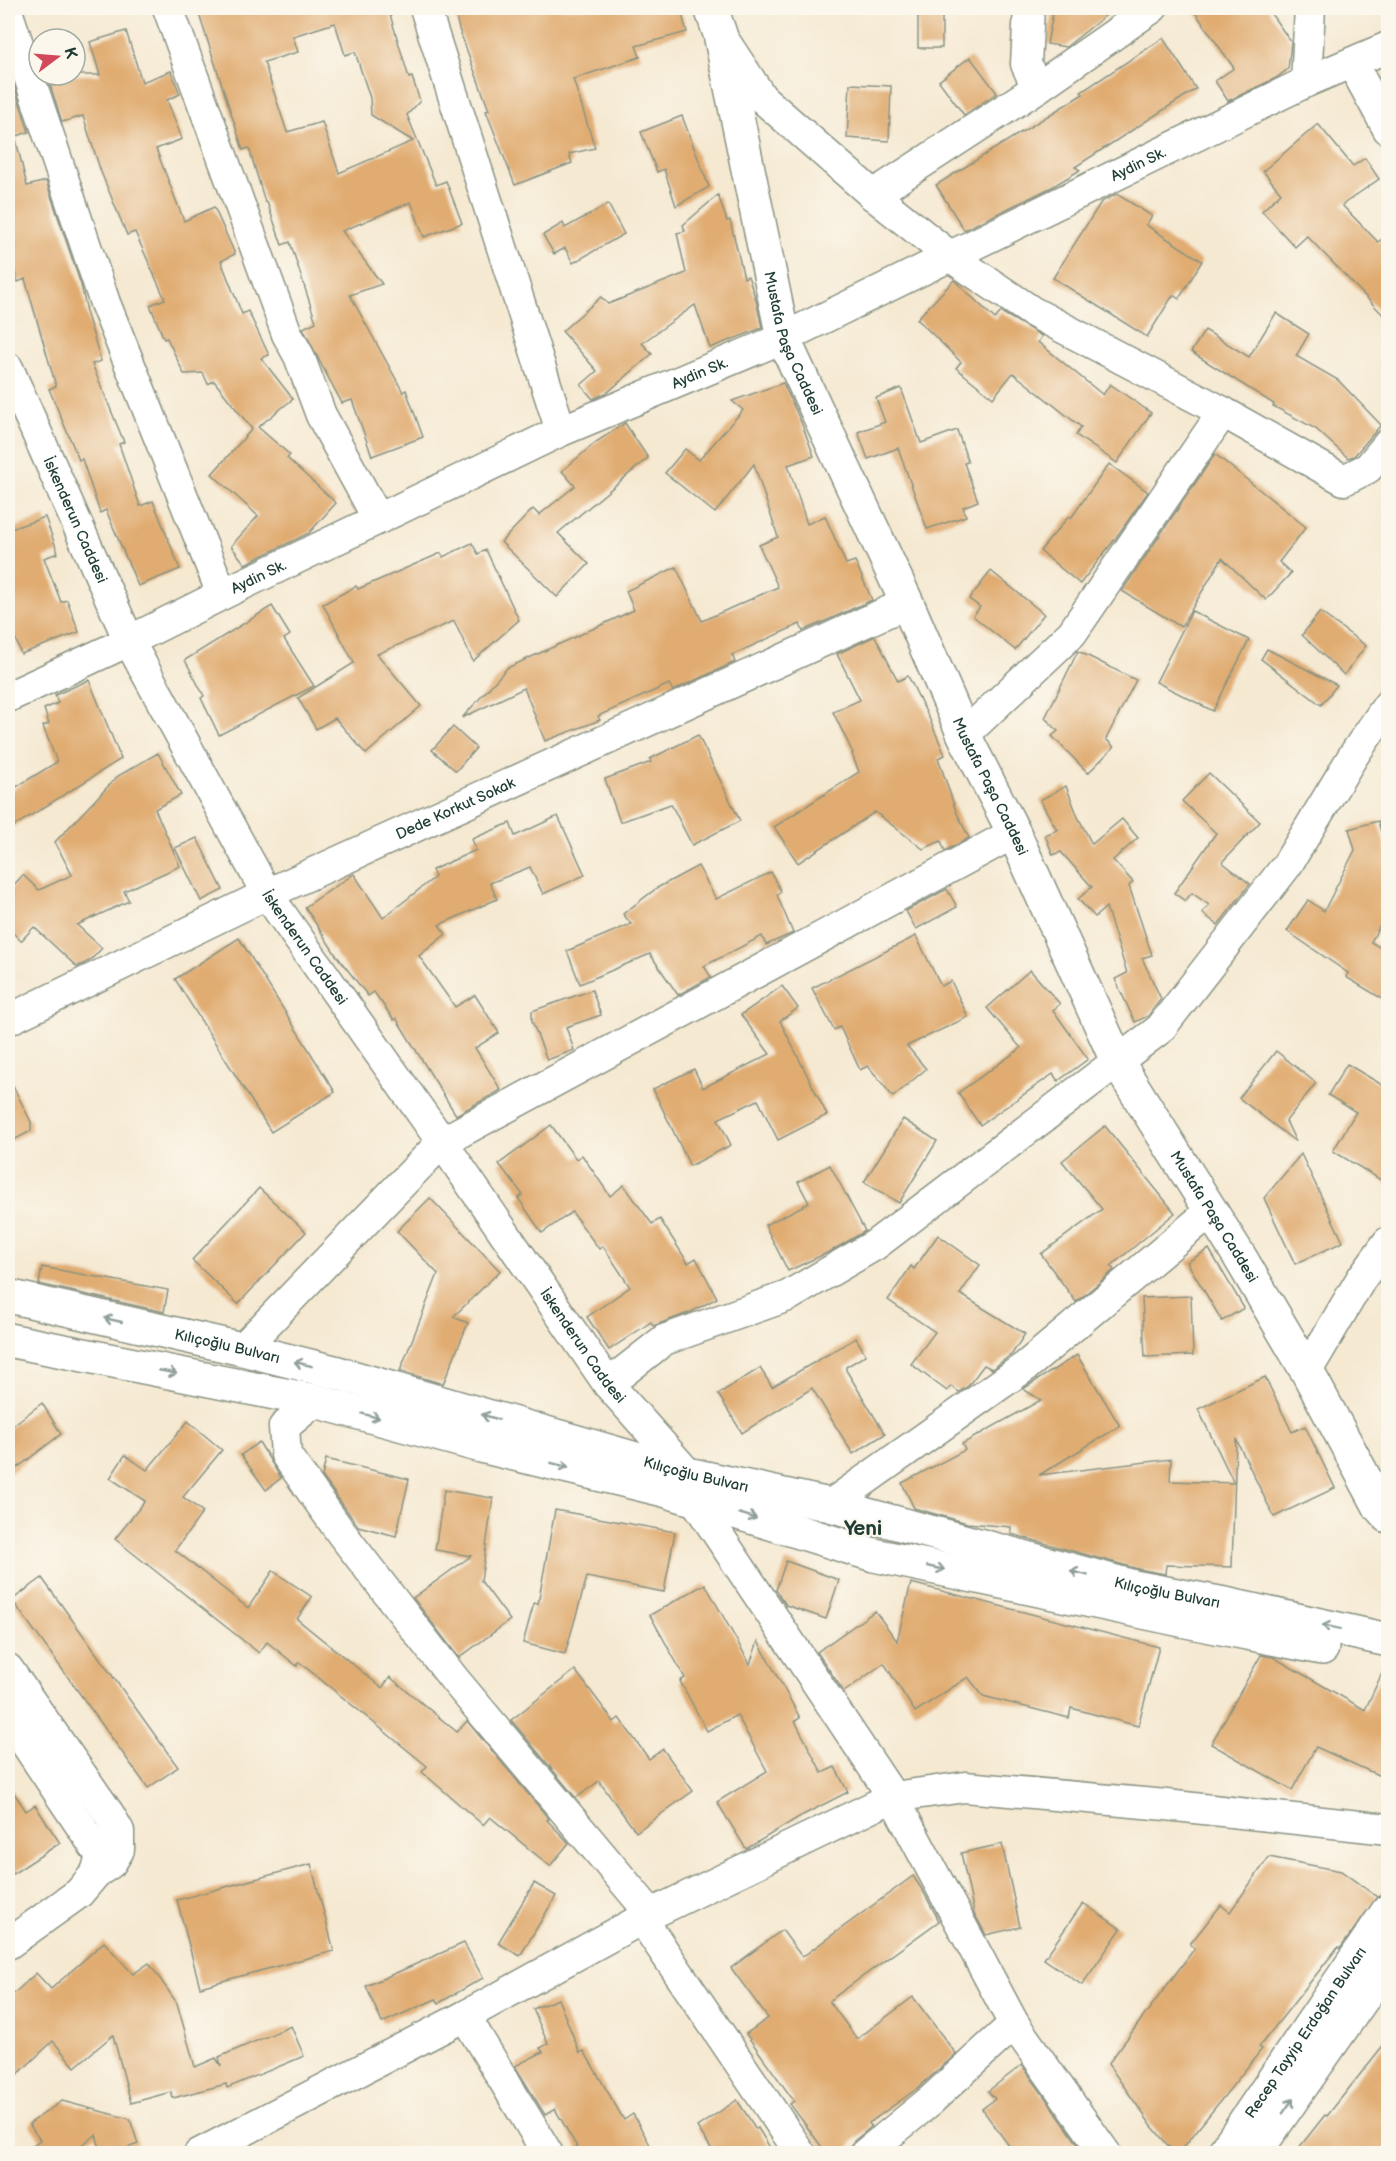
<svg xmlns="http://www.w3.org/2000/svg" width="1396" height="2161" font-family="'Balsamiq Sans',sans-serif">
  <rect width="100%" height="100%" fill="#fbf7ec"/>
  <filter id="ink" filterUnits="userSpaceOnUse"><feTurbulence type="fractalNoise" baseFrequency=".0167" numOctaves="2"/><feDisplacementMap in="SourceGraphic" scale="12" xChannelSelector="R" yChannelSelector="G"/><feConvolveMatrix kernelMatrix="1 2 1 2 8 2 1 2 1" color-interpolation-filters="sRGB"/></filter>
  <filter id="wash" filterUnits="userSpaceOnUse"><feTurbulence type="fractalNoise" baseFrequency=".008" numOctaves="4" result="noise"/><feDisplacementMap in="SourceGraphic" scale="24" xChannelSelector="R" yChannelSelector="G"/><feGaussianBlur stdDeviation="1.35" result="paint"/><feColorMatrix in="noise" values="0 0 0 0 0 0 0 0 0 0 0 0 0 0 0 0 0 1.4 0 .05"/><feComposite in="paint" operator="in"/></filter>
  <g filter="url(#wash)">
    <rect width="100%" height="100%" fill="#f5e9d2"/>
    <g id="blocks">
      <g fill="#e0ac71" fill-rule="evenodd">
        <path d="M 197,8 L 388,8 L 409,78 L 412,77 L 420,101 L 407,115 L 436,185 L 446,181 L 462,223 L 424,237 L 411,202 L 342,231 L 382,284 L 350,295 L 403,392 L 406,390 L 423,437 L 372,456 L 352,400 L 342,403 L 320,362 L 303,328 L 316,322 L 290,242 L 282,245 L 267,202 L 265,202 L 249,148 L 243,150 ZM 335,23 L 345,55 L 355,52 L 370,98 L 371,115 L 413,141 L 339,173 L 322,122 L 287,132 L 264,62 L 298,52 L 293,36 Z"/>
        <polygon points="454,8 680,8 687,32 636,46 640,57 573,79 595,148 569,154 572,163 515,185 486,111 489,110 459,29"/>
        <rect x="918" y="8" width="24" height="40"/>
        <polygon points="1054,8 1115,8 1066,47 1047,44"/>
        <polygon points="1192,8 1267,8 1291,42 1288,69 1276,78 1228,101 1215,81 1234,68"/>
        <polygon points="126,31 142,82 171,71 180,94 167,100 182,139 156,149 184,221 214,207 235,254 221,261 242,314 248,311 269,355 261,358 293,399 258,427 290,455 287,458 336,503 309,533 245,564 231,546 258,516 212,474 252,429 214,381 208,384 203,373 184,374 167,338 164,339 150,305 165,299 135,232 127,235 101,172 83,116 62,122 47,75 100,75 90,42"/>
        <polygon points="1163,38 1196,89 1075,167 1080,170 1052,187 964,230 936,185 1083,94 1081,92"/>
        <polygon points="970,57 997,93 964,115 939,81"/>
        <polygon points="850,84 891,86 889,141 847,138"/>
        <polygon points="14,85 29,132 8,139 8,87"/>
        <polygon points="682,116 709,187 676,206 664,169 657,172 641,132"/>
        <polygon points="1318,124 1353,166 1365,158 1379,179 1342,205 1378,242 1389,234 1389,321 1307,236 1295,247 1262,211 1281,193 1263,171"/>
        <polygon points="16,140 27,186 46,181 81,285 86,307 85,308 101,361 92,364 124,442 119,444 140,506 153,501 180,569 138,586 106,510 100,513 82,459 79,460 49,389 56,386 25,279 18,282 8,253 8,251 16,248 8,219 8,141"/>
        <polygon points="1117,194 1152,216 1146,225 1202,261 1179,299 1173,295 1147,337 1053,278 1101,202"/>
        <polygon points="718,195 727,221 730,220 744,278 748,276 756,300 762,328 710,348 695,305 642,343 652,354 608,392 593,399 581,385 597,371 562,331 601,297 608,304 686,273 677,233 685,231 683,225"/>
        <polygon points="608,204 624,234 573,263 565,248 554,254 543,235 563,223 565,228"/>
        <polygon points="954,280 995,319 1001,312 1042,336 1038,342 1103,395 1110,384 1151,413 1117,463 1076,435 1081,427 1013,373 993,398 956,368 961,362 917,319"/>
        <polygon points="1276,313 1309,334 1296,356 1338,380 1381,425 1354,456 1348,458 1316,429 1273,406 1274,404 1191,352 1205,330 1249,357"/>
        <polygon points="783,383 801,422 814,456 788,465 807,524 825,516 846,564 855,561 872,600 803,631 800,624 732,655 735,662 685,685 673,691 669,684 598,716 600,720 545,741 524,688 462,718 507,668 634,610 626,591 676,567 702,621 778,587 759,545 778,537 754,464 715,513 665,473 685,449 699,460 743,410 732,401"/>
        <polygon points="901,388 921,443 957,430 968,462 964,463 978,501 963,507 966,516 927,529 898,448 868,459 858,432 885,422 876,398"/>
        <polygon points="625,423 648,458 558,533 589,564 557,597 501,542 533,509 539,515 575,486 562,471 596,442"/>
        <polygon points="1215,454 1306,527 1279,562 1291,573 1266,600 1222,558 1181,627 1122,591"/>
        <polygon points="1109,464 1148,492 1115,539 1080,584 1040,551 1069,516 1071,518"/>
        <polygon points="45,517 58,553 44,558 61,602 67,600 79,632 21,654 8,618 8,530"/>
        <polygon points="472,543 478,554 486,550 519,620 473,661 454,621 377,654 421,706 366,754 335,718 316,729 298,698 354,663 323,604 356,586 358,589 441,553 443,557"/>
        <polygon points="991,571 1044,614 1015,650 973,616 980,607 969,599"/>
        <polygon points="272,606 290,635 284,639 314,686 219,735 201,698 204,696 185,660"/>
        <polygon points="1192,611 1249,640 1213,711 1156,682"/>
        <polygon points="1320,612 1366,646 1344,675 1302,635"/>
        <polygon points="875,636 898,681 908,676 930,720 945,755 938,758 956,811 969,838 945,851 941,841 923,849 875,812 798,863 774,827 859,772 852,754 853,753 833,712 860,700 837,654"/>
        <polygon points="1267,649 1337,685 1321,705 1261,659"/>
        <polygon points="1078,651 1136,680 1106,739 1114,747 1088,773 1052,736 1058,731 1045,718"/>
        <polygon points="89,680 121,759 8,830 8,792 57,762 43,726 49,724 44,709 58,703 55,695"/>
        <polygon points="453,727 476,748 456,771 432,750"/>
        <polygon points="698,735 740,821 692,845 671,804 620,822 605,779 651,762 650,759"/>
        <polygon points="158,753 181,795 155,809 180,866 124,891 129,901 77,925 102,948 91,960 77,967 34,927 21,941 8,928 8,891 23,875 39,890 72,875 55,842 118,776"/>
        <polygon points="1209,773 1260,822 1222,862 1250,884 1218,925 1202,913 1209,905 1192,893 1185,901 1174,893 1216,833 1182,801"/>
        <polygon points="1066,786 1078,817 1092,844 1122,819 1138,838 1113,860 1133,882 1129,886 1152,955 1142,958 1161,999 1148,1016 1135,1022 1115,979 1127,973 1106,907 1095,917 1078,899 1092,887 1061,852 1053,855 1045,835 1057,830 1040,800"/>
        <polygon points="558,816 585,875 543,894 530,867 490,883 497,899 439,925 446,934 419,956 455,1007 475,995 499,1033 475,1048 501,1090 456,1115 396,1018 394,1020 374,992 368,996 336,955 305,907 354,874 383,918 435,877 432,870 476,850 472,839 510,823 515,836"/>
        <polygon points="1378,821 1389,861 1389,908 1371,942 1389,953 1389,1003 1346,977 1348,973 1287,931 1308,900 1324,911 1355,850 1349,829"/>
        <polygon points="197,838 223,890 201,901 175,848"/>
        <polygon points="698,866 716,899 771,872 781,892 777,895 793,933 766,945 762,936 704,966 711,977 678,995 650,954 580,984 567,951 631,924 623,914 657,888"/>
        <polygon points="947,889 957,907 916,929 906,911"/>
        <polygon points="916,936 941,986 951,981 968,1017 907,1046 926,1069 893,1097 868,1066 860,1070 840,1027 834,1030 812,988"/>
        <polygon points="239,938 335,1092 271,1132 175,979"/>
        <polygon points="1030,970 1060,1004 1053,1010 1088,1059 1058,1081 1053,1074 980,1125 958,1093 1021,1048 987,1008"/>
        <polygon points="782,986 798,1008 780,1021 827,1115 778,1140 758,1100 718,1119 731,1145 690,1166 653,1089 694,1069 703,1088 770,1054 741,1015"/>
        <polygon points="592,990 601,1015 566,1027 574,1050 547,1060 532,1021 532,1011"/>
        <polygon points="1276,1051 1316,1083 1286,1121 1296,1142 1239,1098"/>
        <polygon points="1347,1064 1389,1089 1389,1185 1333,1151 1356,1112 1328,1095"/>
        <polygon points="8,1076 31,1122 31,1131 8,1143"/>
        <polygon points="903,1119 937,1141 899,1203 864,1182"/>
        <polygon points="551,1125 576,1159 582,1155 610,1196 624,1185 652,1224 660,1219 688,1263 696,1258 717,1298 691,1312 653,1326 651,1322 609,1350 587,1317 630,1287 603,1246 599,1249 572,1212 542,1233 518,1198 523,1195 499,1164"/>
        <polygon points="1105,1126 1175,1213 1111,1266 1114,1270 1076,1302 1041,1254 1102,1209 1062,1161"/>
        <polygon points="1301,1154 1343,1242 1295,1264 1264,1198"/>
        <polygon points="830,1165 865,1231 833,1250 788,1271 765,1225 809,1203 798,1182"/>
        <polygon points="259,1188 306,1232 238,1304 192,1260"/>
        <polygon points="430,1198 500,1271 453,1317 468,1323 443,1384 400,1371 438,1274 397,1231"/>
        <polygon points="938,1235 980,1265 960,1294 1025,1334 1012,1354 992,1369 984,1365 968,1386 959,1392 951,1386 947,1391 911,1364 935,1332 888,1300 911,1266 914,1269"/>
        <polygon points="1209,1249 1244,1308 1222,1321 1187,1262"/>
        <polygon points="42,1267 168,1290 164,1312 39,1284"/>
        <polygon points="1191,1296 1193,1355 1145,1357 1142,1298"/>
        <polygon points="856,1338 866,1355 846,1367 846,1370 885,1434 853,1454 812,1388 742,1433 718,1394 760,1368 772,1387"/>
        <polygon points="1077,1355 1120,1426 1039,1475 1171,1459 1170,1481 1234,1483 1198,1409 1265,1377 1292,1432 1305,1426 1335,1488 1274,1517 1236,1439 1232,1567 1166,1565 1165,1574 1138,1569 1011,1534 1011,1527 967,1523 914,1508 902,1483 965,1450 962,1444 1041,1400 1023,1389"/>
        <polygon points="42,1403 61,1434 8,1475 8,1429"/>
        <polygon points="188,1421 222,1450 183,1497 203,1512 175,1550 248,1608 273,1571 312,1597 297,1619 382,1688 390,1677 457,1732 467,1721 549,1819 547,1820 569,1843 550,1866 490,1817 483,1825 422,1772 427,1766 299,1662 297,1666 267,1642 259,1653 115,1539 145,1501 110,1478 125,1455 147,1470"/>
        <polygon points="259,1442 281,1478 266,1490 241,1455"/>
        <polygon points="326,1459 409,1479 396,1536 358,1526 322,1476"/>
        <polygon points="444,1490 493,1498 481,1581 510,1620 459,1658 413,1598 471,1556 435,1550"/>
        <polygon points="555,1510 675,1532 664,1592 587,1577 565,1654 523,1643 534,1603 538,1604"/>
        <polygon points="786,1561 839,1580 826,1619 786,1605 776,1590"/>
        <polygon points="42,1578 178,1767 148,1788 12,1600"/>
        <polygon points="911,1583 1159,1647 1138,1726 1071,1708 1069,1718 983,1696 968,1677 915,1712 884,1663 844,1692 817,1652 875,1611 897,1641"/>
        <polygon points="705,1584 750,1664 758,1641 800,1718 795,1721 822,1773 835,1767 848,1792 799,1817 746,1849 717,1802 767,1771 737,1715 707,1731 680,1681 685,1678 650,1615"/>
        <polygon points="1261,1655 1273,1657 1365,1710 1389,1658 1389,1780 1316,1747 1292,1790 1211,1744"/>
        <polygon points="575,1670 614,1722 619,1718 649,1759 663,1749 693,1791 636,1832 599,1781 576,1798 511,1720"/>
        <polygon points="8,1784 26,1811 35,1805 60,1843 8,1877"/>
        <polygon points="1002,1844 1020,1927 986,1935 974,1913 961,1853"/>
        <polygon points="1269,1857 1341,1871 1377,1897 1340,1949 1338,1947 1259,2047 1262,2049 1178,2154 1175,2154 1151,2125 1108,2064 1195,1948 1190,1944 1221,1905 1230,1912"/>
        <polygon points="311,1864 334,1951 200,1987 177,1900"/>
        <polygon points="913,1876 923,1891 939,1921 829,2001 857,2039 913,1997 956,2054 918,2088 869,2123 871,2127 854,2141 849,2147 848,2154 827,2154 790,2104 794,2101 746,2034 768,2018 731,1968 782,1930 802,1957"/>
        <polygon points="534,1883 556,1896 520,1956 498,1943"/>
        <polygon points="1083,1903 1121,1929 1082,1985 1044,1959"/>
        <polygon points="104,1942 133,1974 149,1963 177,2003 195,2067 216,2058 221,2066 219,2057 291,2026 304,2056 227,2088 226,2084 173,2098 171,2092 131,2103 113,2035 75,2067 53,2041 18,2074 8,2063 8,1999 36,1973 51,1989"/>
        <polygon points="464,1943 483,1978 439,2003 436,1999 382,2023 366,1986"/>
        <polygon points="558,1999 580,2053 584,2051 624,2120 633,2114 655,2154 581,2154 555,2109 545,2115 515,2066 543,2052 540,2048 548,2044 533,2009"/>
        <polygon points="1389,2038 1389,2154 1294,2154 1325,2115 1327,2116"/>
        <polygon points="1022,2065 1085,2154 1015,2154 982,2109 995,2099 988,2091"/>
        <polygon points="737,2100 756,2129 758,2128 774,2154 715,2154 697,2127"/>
        <polygon points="62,2101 130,2119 138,2144 111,2154 102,2154 96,2135 68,2154 20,2154 40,2140 29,2124"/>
      </g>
    </g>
  </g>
  <g filter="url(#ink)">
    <use href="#blocks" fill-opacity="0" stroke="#8a9383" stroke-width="1.5"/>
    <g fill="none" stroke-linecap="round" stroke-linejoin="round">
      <defs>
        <g id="street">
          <polyline points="168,8 287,334 299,356 321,415 378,519"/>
          <polyline points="425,8 561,431"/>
          <polyline points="1029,8 1026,64 1037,88"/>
          <polyline points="8,14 105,303 222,594"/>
          <polyline points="722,37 762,98 873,195 951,257 1031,311 1223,412 1344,480 1368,468 1388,444"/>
          <polyline points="1352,63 1388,129"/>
          <polyline points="1306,82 1310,8"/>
          <polyline points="873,195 1037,88 1152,8"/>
          <path id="s1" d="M 8,368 L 129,641 L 267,894 L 442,1142 L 608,1384 L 688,1474 L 695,1500 L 893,1797 L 1014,2024 L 1106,2154"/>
          <path id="s2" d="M 8,697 L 129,641 L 233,589 L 561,431 L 783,338 L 1306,82 L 1388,47"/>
          <polyline points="964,735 1072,633 1223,412"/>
          <path id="s3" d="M 8,1020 L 267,894 L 907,603"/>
          <polyline points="242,1349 442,1142 1014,833"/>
          <polyline points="1307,1371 1361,1279 1388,1242"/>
          <polyline points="608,1384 664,1340 788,1296 875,1245 1160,1029 1287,865 1353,756 1388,705"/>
          <polyline points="315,1401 284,1427 286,1455 342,1534 454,1679 651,1914"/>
          <polyline points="830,1505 1026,1366 1212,1210"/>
          <polyline points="8,1669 109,1814 119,1831 119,1850 111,1863 96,1873 79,1893 8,1944"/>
          <polyline points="8,1717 101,1856 96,1873"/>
          <polyline points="642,1919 801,2154"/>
          <polyline points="465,2016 548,2154"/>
          <polyline points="199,2154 465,2016 651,1914 893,1797 965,1787 1166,1805 1388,1829"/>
          <polyline points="865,2154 930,2101 1014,2024"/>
        </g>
        <g id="secondary">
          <path id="s4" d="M 711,8 L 720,34 L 783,338 L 907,603 L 964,735 L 1014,833 L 1118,1063 L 1238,1254 L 1307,1371 L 1380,1507 L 1388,1516"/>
          <path id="s5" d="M 8,1296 L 242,1349 L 338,1373 L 688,1474 L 830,1505 L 1134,1587 L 1230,1605 L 1388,1640"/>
          <polyline points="8,1340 315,1401 481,1446 664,1490 874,1555 1181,1620 1322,1648"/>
          <path id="s6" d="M 1223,2154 L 1388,1911"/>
          <polyline points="1254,2154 1388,1962"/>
        </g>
      </defs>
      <use href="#street" stroke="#8a9383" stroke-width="33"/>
      <use href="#secondary" stroke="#8a9383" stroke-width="36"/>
      <use href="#street" stroke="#fff" stroke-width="30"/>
      <use href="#secondary" stroke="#fff" stroke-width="33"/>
    </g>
    <defs><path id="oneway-shaft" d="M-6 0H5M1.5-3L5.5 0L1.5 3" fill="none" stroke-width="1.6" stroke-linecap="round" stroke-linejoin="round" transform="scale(1.5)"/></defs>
    <g stroke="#8f9e9a">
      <use href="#oneway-shaft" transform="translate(113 1320) rotate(-167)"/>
      <use href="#oneway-shaft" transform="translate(303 1364) rotate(-166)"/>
      <use href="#oneway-shaft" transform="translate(168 1372) rotate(11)"/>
      <use href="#oneway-shaft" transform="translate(371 1416) rotate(15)"/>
      <use href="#oneway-shaft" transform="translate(490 1417) rotate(-164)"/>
      <use href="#oneway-shaft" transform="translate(560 1465) rotate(14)"/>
      <use href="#oneway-shaft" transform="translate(748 1516) rotate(17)"/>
      <use href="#oneway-shaft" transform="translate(936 1568) rotate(12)"/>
      <use href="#oneway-shaft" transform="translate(1079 1573) rotate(-165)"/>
      <use href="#oneway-shaft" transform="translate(1331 1627) rotate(-168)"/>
      <use href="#oneway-shaft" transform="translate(1288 2106) rotate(-55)"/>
    </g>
  </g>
  <g text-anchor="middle" stroke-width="4.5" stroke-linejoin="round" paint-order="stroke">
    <g font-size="15" fill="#1f3d34" stroke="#fbf7ec">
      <text dy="5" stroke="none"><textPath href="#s2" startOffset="1250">Aydin Sk.</textPath></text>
      <text dy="5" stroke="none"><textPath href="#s4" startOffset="346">Mustafa Paşa Caddesi</textPath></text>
      <text dy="5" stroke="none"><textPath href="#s2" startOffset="764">Aydin Sk.</textPath></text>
      <text dy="5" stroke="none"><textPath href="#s1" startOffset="166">İskenderun Caddesi</textPath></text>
      <text dy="5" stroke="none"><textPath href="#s2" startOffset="278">Aydin Sk.</textPath></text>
      <text dy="5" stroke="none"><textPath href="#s4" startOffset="832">Mustafa Paşa Caddesi</textPath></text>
      <text dy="5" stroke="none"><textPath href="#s3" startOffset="495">Dede Korkut Sokak</textPath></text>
      <text dy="5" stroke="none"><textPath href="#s1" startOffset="652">İskenderun Caddesi</textPath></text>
      <text dy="5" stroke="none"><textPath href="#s4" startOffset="1318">Mustafa Paşa Caddesi</textPath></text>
      <text dy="5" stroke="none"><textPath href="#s1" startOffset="1138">İskenderun Caddesi</textPath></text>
      <text dy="5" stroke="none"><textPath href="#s5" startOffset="225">Kılıçoğlu Bulvarı</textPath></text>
      <text dy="5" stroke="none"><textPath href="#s5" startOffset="711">Kılıçoğlu Bulvarı</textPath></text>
      <text dy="5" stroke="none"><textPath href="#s5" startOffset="1197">Kılıçoğlu Bulvarı</textPath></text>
      <text dy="5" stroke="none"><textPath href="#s6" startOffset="147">Recep Tayyip Erdoğan Bulvarı</textPath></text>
    </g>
    <g font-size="21" font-weight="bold" fill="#1f3d34" stroke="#fbf7ec">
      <text x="863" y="1535">Yeni</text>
    </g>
  </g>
  <rect width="1396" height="2161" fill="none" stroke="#fbf7ec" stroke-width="30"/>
  <g transform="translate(57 57) rotate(74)"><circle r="28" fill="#fbf7ec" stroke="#a3ada2" stroke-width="1.5"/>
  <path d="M0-4.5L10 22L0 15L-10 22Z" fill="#d1495b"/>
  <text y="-9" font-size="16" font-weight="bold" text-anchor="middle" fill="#1f3d34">K</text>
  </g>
</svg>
